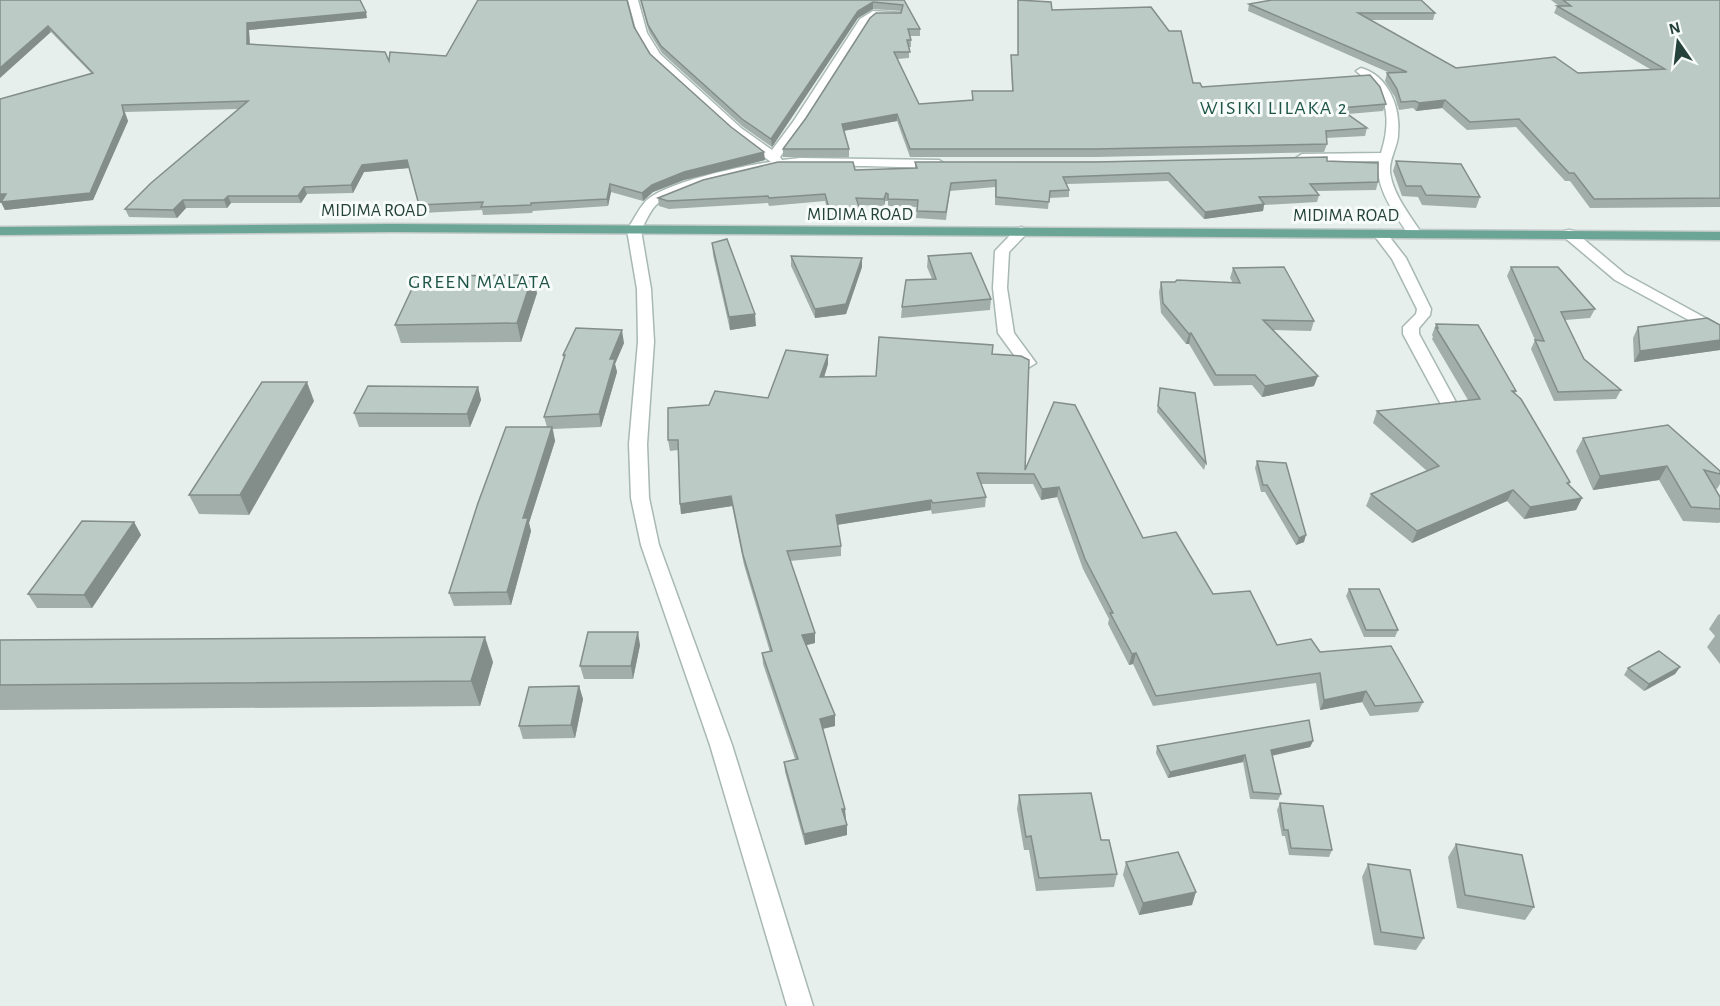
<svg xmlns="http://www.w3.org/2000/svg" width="1720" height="1006" font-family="'Alegreya Sans',sans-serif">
  <rect width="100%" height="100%" fill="#e6efeb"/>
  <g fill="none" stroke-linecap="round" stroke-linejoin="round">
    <defs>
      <g id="street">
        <path d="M 628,0 L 638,0 L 647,33 L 660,54 L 741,128 L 772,150 L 793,122 L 860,19 L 873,11 L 901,13 L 901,17 L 875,17 L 868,23 L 804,124 L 780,157 L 782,160 L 800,158 L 939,160 L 945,164 L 939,168 C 850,166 773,158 688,190 C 677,195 663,197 655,206 C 649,213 645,223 641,230 L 651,289 L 654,342 L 647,444 L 649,498 L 659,545 L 732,745 L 813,1006 L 787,1006 L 710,745 L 641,545 L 631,498 L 629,444 L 638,342 L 637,289 L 627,230 C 633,221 638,210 645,202 C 662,183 744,165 771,162 L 733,133 L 652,59 L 637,33 Z"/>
        <path d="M 1361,68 C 1389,76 1401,108 1398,136 C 1397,148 1389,159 1390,172 C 1393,195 1410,215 1422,234 L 1420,237 L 1410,237 C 1396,215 1374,188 1379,161 L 1302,162 L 1296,158 L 1302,154 L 1381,153 C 1388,132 1391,104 1374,85 C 1369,79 1361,76 1356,71 Z"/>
        <polygon points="1022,227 1029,231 1009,252 1007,288 1014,333 1036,363 1028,368 1022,366 998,333 993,288 995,251 1017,228"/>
        <polygon points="1380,230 1385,231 1406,258 1431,309 1430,315 1419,328 1419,334 1458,406 1456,410 1444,410 1403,334 1403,327 1416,314 1417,309 1392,259 1373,234"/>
        <polygon points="1569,230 1574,231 1625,274 1720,326 1720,337 1615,280 1564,237 1562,234 1564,231"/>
      </g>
      <polygon id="primary" points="393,224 1720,232 1720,240 393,232 0,235 0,227"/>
    </defs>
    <use href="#street" stroke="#a8b8b2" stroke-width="3"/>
    <use href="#primary" stroke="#c2cac8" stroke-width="3"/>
    <use href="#street" fill="#fff" fill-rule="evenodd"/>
    <use href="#primary" fill="#6aa596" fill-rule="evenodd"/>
  </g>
  <g fill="#a1aea9">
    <polygon points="0,0 367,18 249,30 250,44 389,61 446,56 634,27 650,54 765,160 684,180 653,192 643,201 611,192 608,206 533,211 532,213 483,215 482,210 422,213 409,168 364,172 353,193 307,194 301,203 231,203 227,208 186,208 177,218 129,217 125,209 239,109 125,112 128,121 93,200 5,210 1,202 91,73 51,32"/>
    <polygon points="640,0 904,0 920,29 920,36 910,36 911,40 911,47 909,47 909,58 897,59 919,104 972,100 972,91 1012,91 1011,62 1011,55 1018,55 1018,0 1052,10 1202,87 1386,104 1383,111 1348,114 1367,128 1365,136 1326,138 1327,144 1324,152 1095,157 910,157 897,121 844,131 849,149 849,157 783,157 783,149 901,11 873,9 858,18 772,147 742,126 662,53 649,32"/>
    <polygon points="1551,0 1720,0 1720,207 1590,208 1570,181 1565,181 1516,127 1467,130 1442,108 1416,111 1413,108 1399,110 1395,97 1385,81 1387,73 1390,73 1248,11 1249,4 1435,13 1433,20 1370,20 1456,68 1578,73 1650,69 1554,13 1557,6 1559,6"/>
    <polygon points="1327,161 1378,182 1376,190 1316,191 1319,195 1317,202 1264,205 1263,211 1204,219 1168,181 1067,184 1069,190 1069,197 1049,198 1048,209 995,205 995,187 950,191 946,220 916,218 917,207 888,206 888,201 885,201 884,206 858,205 861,212 861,220 831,222 825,201 769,206 768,203 669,209 659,206 658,198 855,170 915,168 915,162"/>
    <polygon points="1396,161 1480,197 1476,208 1422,205 1418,197 1402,196 1393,171"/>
    <polygon points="712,243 756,326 730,330 713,255"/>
    <polygon points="791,256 862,267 846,314 815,318 791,266"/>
    <polygon points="928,256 991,299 990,310 901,318 902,307 932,279 927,267"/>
    <polygon points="1511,267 1595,309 1590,318 1565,320 1584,359 1621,390 1616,399 1554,401 1531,349 1535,340 1507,276"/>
    <polygon points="1233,268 1314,321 1311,331 1273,330 1314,386 1262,397 1252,385 1214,386 1189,344 1186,344 1161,313 1159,292 1161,282 1233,283 1230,278"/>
    <polygon points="537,293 521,342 401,343 395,325"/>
    <polygon points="1436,324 1516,391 1515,393 1570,482 1569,485 1582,498 1576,510 1524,519 1507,501 1412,543 1366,506 1371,494 1427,471 1373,423 1377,411 1468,400 1432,339 1433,337 1432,335"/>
    <polygon points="1720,325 1720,350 1634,362 1633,338 1638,327"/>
    <polygon points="624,343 615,364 617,372 601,427 553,429 555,441 529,523 531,531 511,605 454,606 449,593 547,427 544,417 564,360 563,355"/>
    <polygon points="992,354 1025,470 1054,402 1143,538 1277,645 1320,652 1423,702 1418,712 1370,716 1362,702 1320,710 1316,683 1153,706 1133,664 1129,665 1108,624 1109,619 1083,569 1057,497 1041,500 1033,484 981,484 986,497 985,507 932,514 931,510 837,525 841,546 841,556 790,561 815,633 815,643 806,645 835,715 835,726 823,729 846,819 847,835 805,845 785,772 784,762 795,759 763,664 762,653 770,652 744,565 732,506 681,514 678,450 670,451 668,440 709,405 768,398 828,364 824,377 876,376"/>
    <polygon points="478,387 481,400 470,427 359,427 354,413"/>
    <polygon points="1160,388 1206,463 1204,470 1157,412"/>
    <polygon points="314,401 249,515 199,514 189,495"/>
    <polygon points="1583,438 1720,471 1720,484 1717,489 1715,488 1720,497 1720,522 1719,523 1683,521 1659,480 1593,490 1576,451"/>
    <polygon points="1257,461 1304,542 1296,545 1265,492 1261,492 1255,468"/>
    <polygon points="134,522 141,535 92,608 37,608 28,594"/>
    <polygon points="1349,589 1398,630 1395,637 1364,637 1346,596"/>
    <polygon points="1720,614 1720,664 1707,647 1715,636 1709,629 1718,615"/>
    <polygon points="0,640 493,662 480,706 0,710"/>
    <polygon points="640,645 633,679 584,679 580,666"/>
    <polygon points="1680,667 1675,674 1644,691 1624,675 1628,668"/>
    <polygon points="579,686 583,699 575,738 523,739 519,726"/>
    <polygon points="1313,741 1310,747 1272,756 1281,794 1278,800 1250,799 1243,762 1168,778 1156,753 1157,746"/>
    <polygon points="1019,795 1101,840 1117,874 1114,887 1036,891 1029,850 1024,850 1017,809"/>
    <polygon points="1280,803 1332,850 1329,857 1289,855 1285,836 1282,836 1277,810"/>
    <polygon points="1456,844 1534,907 1525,920 1457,908 1448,857"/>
    <polygon points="1126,862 1192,905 1139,915 1123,875"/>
    <polygon points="1368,864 1424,938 1416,950 1374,945 1362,877"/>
  </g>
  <g fill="#838d89">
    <polygon points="873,2 873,9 858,18 772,147 771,139 858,11"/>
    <polygon points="366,12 367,18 249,30 250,51 247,44 247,23"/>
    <polygon points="48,26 51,32 0,78 0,68"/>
    <polygon points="1445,100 1442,108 1416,111 1419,103"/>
    <polygon points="122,105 128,121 93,200 5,210 1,202 0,203 0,194"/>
    <polygon points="897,114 897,121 842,131 842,124"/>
    <polygon points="764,152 765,160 684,180 653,192 643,201 642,193 652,185 684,172"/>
    <polygon points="407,160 409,168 364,172 353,193 351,185 362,165"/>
    <polygon points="610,184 611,192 608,206 607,199"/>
    <polygon points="304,187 307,194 301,203 298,196"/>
    <polygon points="886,193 885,201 884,206 884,199"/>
    <polygon points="228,196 231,203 227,208 224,200"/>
    <polygon points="183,200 186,208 177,218 173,210"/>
    <polygon points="1264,204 1263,211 1204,219 1205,212"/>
    <polygon points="862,258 862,267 846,314 815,318 815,309"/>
    <polygon points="533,275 537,293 521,342 517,323"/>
    <polygon points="755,314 756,326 730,330 729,317"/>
    <polygon points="622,330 624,343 615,364 617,372 601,427 599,414 610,359"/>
    <polygon points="1191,333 1189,344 1186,344 1189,334"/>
    <polygon points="1720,340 1720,350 1634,362 1640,351"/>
    <polygon points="828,355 828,364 821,387 820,377"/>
    <polygon points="1318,376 1314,386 1262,397 1265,386"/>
    <polygon points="307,382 314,401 249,515 240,495"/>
    <polygon points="478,387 481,400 470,427 467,414"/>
    <polygon points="552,427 555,441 529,523 531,531 511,605 507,592 523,518"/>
    <polygon points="1667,466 1659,480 1593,490 1600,476"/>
    <polygon points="1059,487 1057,497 1041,500 1042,489"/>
    <polygon points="1513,490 1507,501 1412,543 1417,531"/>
    <polygon points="731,496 732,506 681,514 680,504"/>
    <polygon points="1582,498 1576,510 1524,519 1530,507"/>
    <polygon points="931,500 931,510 836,525 836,515"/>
    <polygon points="134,522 141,535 92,608 84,595"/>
    <polygon points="1306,535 1304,542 1296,545 1299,538"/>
    <polygon points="638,632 640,645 633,679 631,666"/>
    <polygon points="815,633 815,643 803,646 802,635"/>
    <polygon points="485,637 493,662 480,706 471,681"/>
    <polygon points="1136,653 1133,664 1129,665 1132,654"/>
    <polygon points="1680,667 1675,674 1644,691 1649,684"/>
    <polygon points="579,686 583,699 575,738 571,725"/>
    <polygon points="1366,691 1362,702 1320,710 1324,700"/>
    <polygon points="835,715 835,726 821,729 820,719"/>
    <polygon points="1313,741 1310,747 1269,756 1271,750"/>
    <polygon points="1245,755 1243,762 1168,778 1170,772"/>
    <polygon points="842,809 845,809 846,819 842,820"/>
    <polygon points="847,825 847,835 805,845 804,834"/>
    <polygon points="1196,892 1192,905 1139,915 1143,903"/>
  </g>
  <g fill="#bbcac4" stroke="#838d89" stroke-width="1.5">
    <polygon points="0,0 360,0 366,12 247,23 247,44 385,52 389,61 390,52 446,56 478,0 627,0 634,27 650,54 731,127 764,152 684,172 652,185 642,193 610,184 607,199 531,203 531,205 481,207 483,202 419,205 407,160 362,165 351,185 304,187 298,196 228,196 224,200 183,200 173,210 125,209 151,183 248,101 122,105 124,114 90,193 1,202 6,194 0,194 0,99 93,73 48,26 0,68"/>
    <polygon points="641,0 904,0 920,29 908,29 911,40 907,40 910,52 894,52 919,104 973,100 972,91 1013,91 1011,55 1018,55 1018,0 1051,2 1052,10 1151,7 1169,31 1181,31 1193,83 1200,83 1202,87 1370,75 1380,87 1386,104 1339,108 1367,128 1326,131 1327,144 1096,149 910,149 897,114 842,124 849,149 783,149 806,118 870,18 876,13 901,13 903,5 873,2 858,11 771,139 742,119 661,46 648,25"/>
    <polygon points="1272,0 1421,0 1435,13 1358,13 1456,68 1555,57 1578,73 1665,69 1557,6 1571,6 1563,0 1720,0 1720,198 1594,199 1574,173 1569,173 1519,119 1470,122 1445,100 1419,103 1415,101 1401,102 1397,89 1387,73 1407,72 1249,4"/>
    <polygon points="1327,157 1327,161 1378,163 1378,182 1310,184 1319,195 1259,197 1264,204 1205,212 1169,173 1063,177 1069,190 1050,191 1049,202 996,197 996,180 951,183 946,212 917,211 918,200 888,199 888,194 886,193 884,199 856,198 861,212 831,215 825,194 769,198 768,196 668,201 658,198 703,180 778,162 853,162 855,170 917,168 915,162 1096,162"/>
    <polygon points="1396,161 1461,164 1480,197 1426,195 1421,186 1406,186"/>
    <polygon points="727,239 755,314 729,317 712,243"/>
    <polygon points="971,253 991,299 902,307 906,280 936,279 928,256"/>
    <polygon points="791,256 862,258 846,304 815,309"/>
    <polygon points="1284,267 1314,321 1263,320 1318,376 1265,386 1255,375 1216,375 1191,333 1189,334 1163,303 1161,282 1175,282 1177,280 1240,283 1233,268"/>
    <polygon points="1511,267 1558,267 1595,309 1561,312 1584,359 1621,390 1558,392 1535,340 1544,341"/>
    <polygon points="533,275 517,323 395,325 418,276"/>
    <polygon points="1707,318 1720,325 1720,340 1640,351 1638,327"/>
    <polygon points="1436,324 1478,325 1516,391 1512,391 1521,399 1570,482 1567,483 1582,498 1530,507 1513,490 1417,531 1371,494 1439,466 1377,411 1480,399 1436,328 1438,328"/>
    <polygon points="576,328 622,330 610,359 615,359 599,414 544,417 565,355 563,355"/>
    <polygon points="879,337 993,345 992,354 1021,356 1029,360 1025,470 1054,402 1075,405 1143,538 1176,532 1213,594 1250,591 1277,645 1311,639 1320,652 1391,646 1423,702 1375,706 1366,691 1324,700 1320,673 1156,696 1136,653 1132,654 1110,613 1113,613 1085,559 1059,487 1042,489 1034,474 977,473 986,497 933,503 931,500 836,515 841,546 787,551 815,633 802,635 835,715 820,719 845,809 842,809 847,825 804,834 784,762 798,759 762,653 772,651 743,555 731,496 680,504 678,440 668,440 668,408 709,405 715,391 768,398 786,350 828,355 820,377 876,376"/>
    <polygon points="262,382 307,382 240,495 189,495"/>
    <polygon points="368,386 478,387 467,414 354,413"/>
    <polygon points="1160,388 1195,393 1206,463 1158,406"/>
    <polygon points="1668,425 1720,471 1720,474 1704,470 1720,497 1720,509 1691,507 1667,466 1600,476 1583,438"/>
    <polygon points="506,427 552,427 523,518 528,518 507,592 449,593 478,503"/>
    <polygon points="1257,461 1286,463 1306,535 1299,538 1267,485 1263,485"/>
    <polygon points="82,521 134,522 84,595 28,594"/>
    <polygon points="1349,589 1379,589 1398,630 1366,630"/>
    <polygon points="588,632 638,632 631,666 580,666"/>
    <polygon points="485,637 471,681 0,685 0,640"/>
    <polygon points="1659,651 1680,667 1649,684 1628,668"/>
    <polygon points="579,686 571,725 519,726 529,687"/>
    <polygon points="1309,720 1313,741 1271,750 1281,794 1253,792 1245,755 1170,772 1157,746"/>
    <polygon points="1091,793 1101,840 1109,840 1117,874 1039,878 1031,836 1026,837 1019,795"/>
    <polygon points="1280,803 1323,806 1332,850 1291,848 1288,830 1284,830"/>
    <polygon points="1456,844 1522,855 1534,907 1465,895"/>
    <polygon points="1178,852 1196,892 1143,903 1126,862"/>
    <polygon points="1368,864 1410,870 1424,938 1381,932"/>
  </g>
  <g text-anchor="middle" stroke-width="6" stroke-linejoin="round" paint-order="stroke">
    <g font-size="18" fill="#24423a" stroke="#f7fbf9">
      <text x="374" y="216">MIDIMA ROAD</text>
      <text x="860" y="220">MIDIMA ROAD</text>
      <text x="1346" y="221">MIDIMA ROAD</text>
    </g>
    <g font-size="20" letter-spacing="1.5" fill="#1f5548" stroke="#f7fbf9">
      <text x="1274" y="114">WISIKI LILAKA 2</text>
      <text x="480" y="288">GREEN MALATA</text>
    </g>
  </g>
  <g transform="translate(1678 42) rotate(346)" stroke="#f7fbf9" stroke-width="4.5" paint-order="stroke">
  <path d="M0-4.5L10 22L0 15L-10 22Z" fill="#24423a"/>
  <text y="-9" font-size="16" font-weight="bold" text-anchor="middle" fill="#24423a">N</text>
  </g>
</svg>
